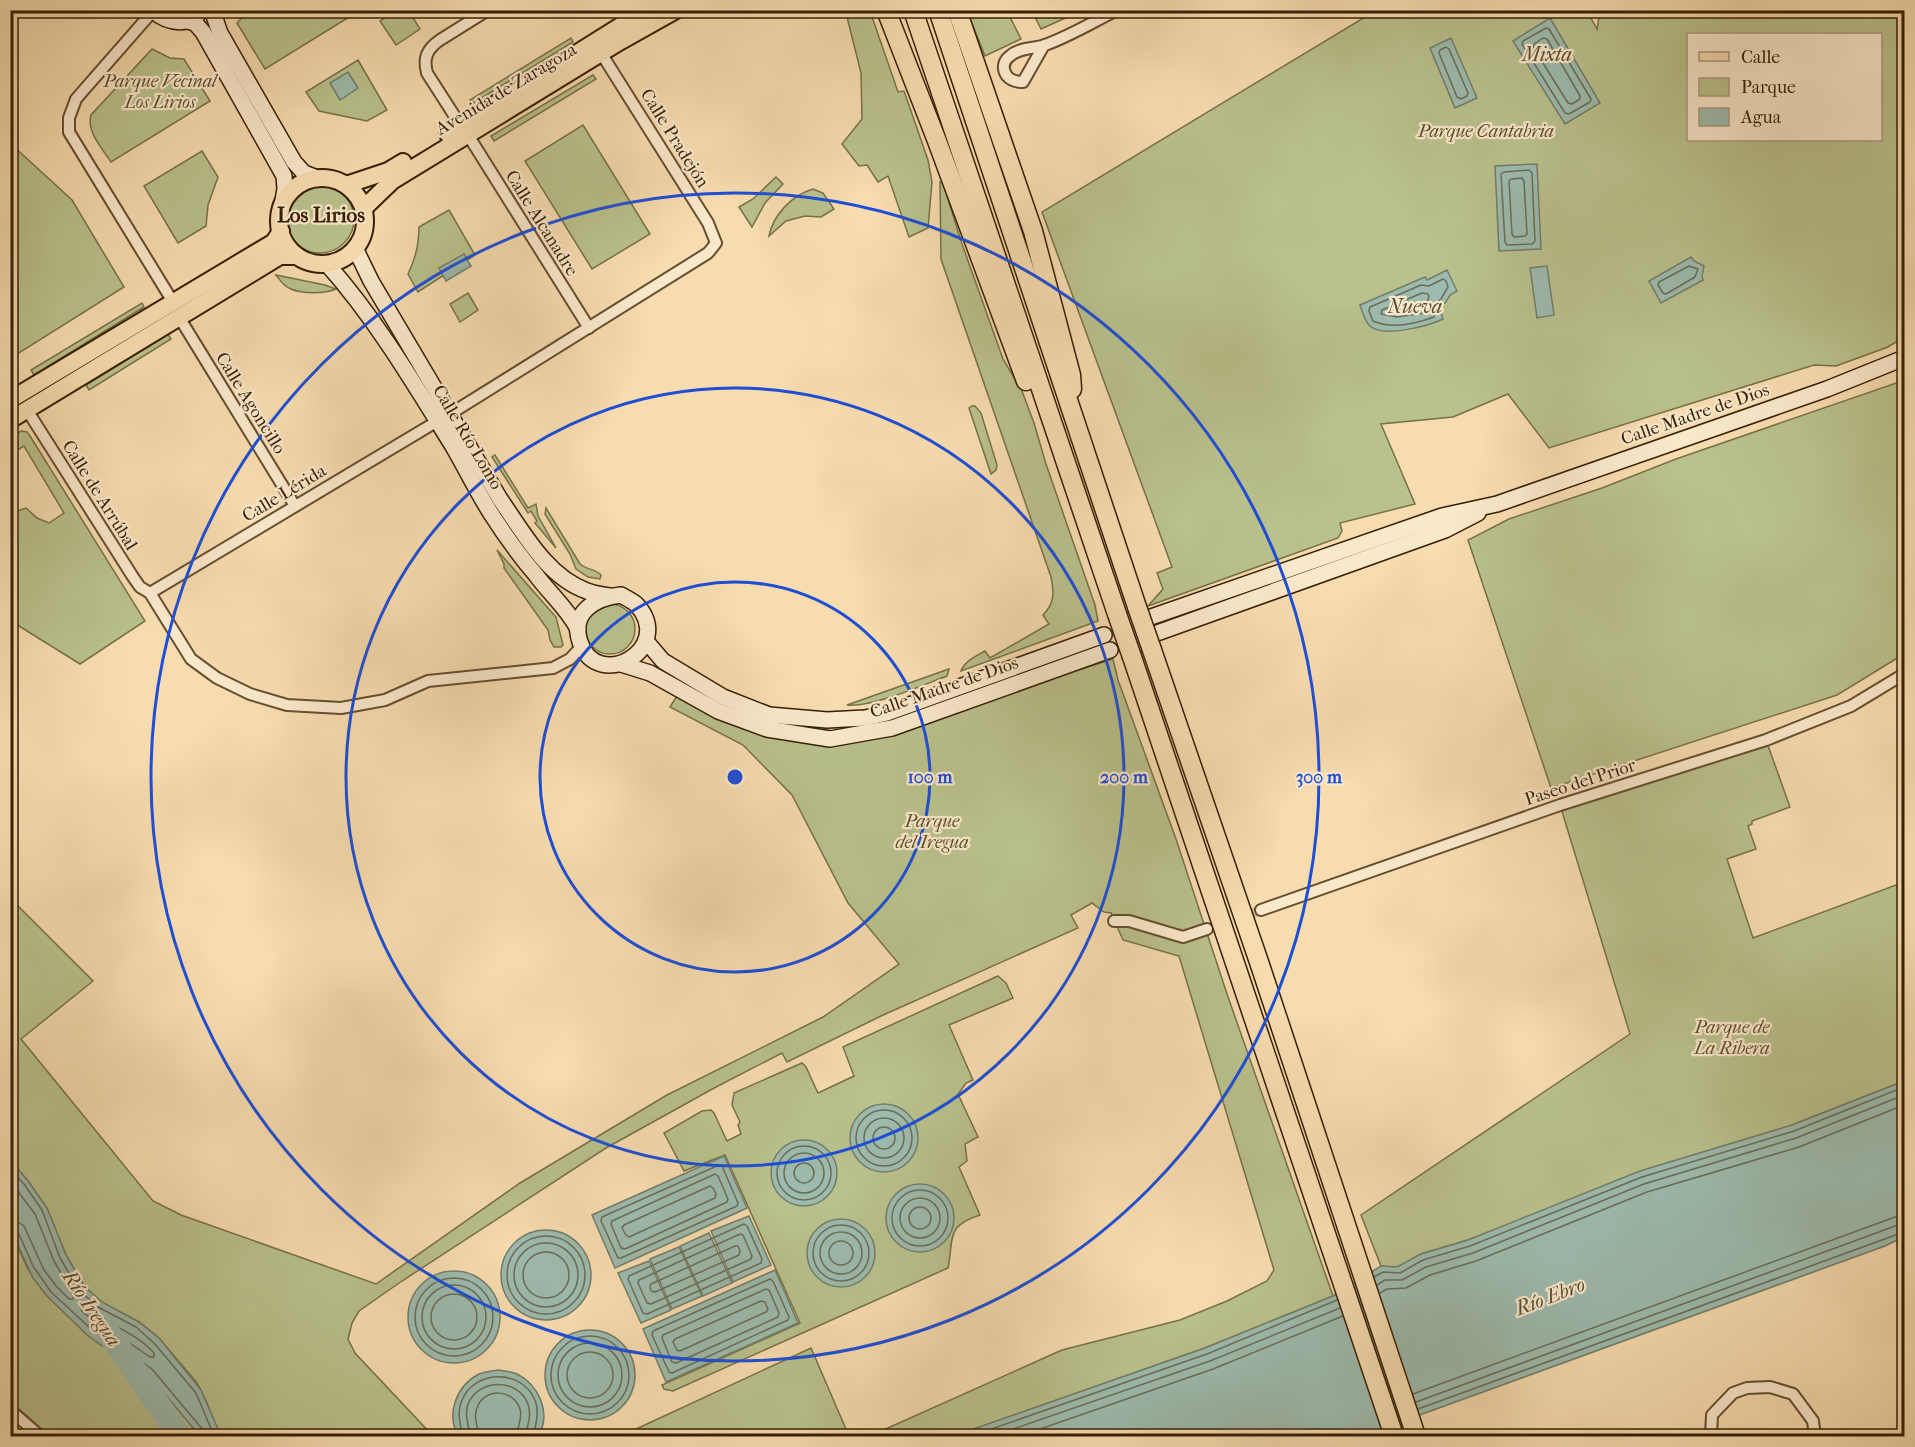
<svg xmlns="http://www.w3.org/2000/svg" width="1915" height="1447" font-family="'IM FELL French Canon',serif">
  <rect width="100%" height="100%" fill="#f7dcaf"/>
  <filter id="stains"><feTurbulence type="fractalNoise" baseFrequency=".00333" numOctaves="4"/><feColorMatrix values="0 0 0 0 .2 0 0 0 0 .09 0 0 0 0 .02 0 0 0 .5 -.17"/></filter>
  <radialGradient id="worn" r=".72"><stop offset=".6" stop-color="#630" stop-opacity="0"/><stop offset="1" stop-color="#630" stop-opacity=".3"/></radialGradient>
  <g fill="#b9c18d" stroke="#787048" stroke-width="1.5" fill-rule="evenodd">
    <polygon points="398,10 409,11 420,29 396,45 380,21"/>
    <polygon points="248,11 248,10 359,11 265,69 237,23"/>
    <polygon points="844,11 870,11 898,92 904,91 928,160 932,182 928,228 909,237 888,176 878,182 867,165 859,166 842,144 862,119 861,73 846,13"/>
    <polygon points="967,11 1007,11 1021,39 985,56"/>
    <polygon points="1032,11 1081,11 1041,29"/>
    <path d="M 1375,11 L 1587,11 L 1597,29 L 1600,11 L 1904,11 L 1904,337 L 1888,347 L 1836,366 L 1814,365 L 1549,448 L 1508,394 L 1453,417 L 1381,424 L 1415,504 L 1340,523 L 1342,531 L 1338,538 L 1148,606 L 1163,589 L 1157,573 L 1172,567 L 1042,212 ZM 1688,34 L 1880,34 L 1880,140 L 1688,140 Z"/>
    <polygon points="571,38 573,42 472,104 470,100"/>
    <path d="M 152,49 L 170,58 L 184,59 L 210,101 L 111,162 C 102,148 86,131 91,115 Z"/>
    <polygon points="358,60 387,110 367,121 319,111 306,92"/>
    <polygon points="593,75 596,79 494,141 491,136"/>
    <polygon points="583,125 650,234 592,269 525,161"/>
    <polygon points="11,144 72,200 124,287 11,358"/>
    <polygon points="202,151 218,177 208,205 206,226 178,243 144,186"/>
    <polygon points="776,177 783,184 765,203 752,227 739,207 753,199"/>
    <path d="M 940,182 L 943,183 L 962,244 L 1003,359 L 1022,391 L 1034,423 L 1046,464 L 1095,605 L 1098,621 L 961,671 C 965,661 976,656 985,651 L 990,658 L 1049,624 L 1043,615 C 1055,603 1054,592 1051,577 L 941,259 Z"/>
    <circle cx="320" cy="219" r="34"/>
    <path d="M 813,189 L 823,193 L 834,209 L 821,217 L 805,216 L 786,221 L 769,236 C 773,215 792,195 813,189 Z"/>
    <path d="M 449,210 L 475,255 L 418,292 L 408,274 C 416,258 419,245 419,227 Z"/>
    <path d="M 276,275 L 325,285 L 336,289 C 325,294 302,294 291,289 C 284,287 280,280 276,275 Z"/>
    <polygon points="468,293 478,310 460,322 450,304"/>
    <polygon points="142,303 144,307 34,375 31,370"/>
    <polygon points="168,334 171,339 89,390 86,385"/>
    <polygon points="1902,381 1904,382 1904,654 1837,695 1551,788 1468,540 1509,519 1602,488 1676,459"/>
    <polygon points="972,406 975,406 981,413 997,465 996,470 991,474 969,408"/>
    <polygon points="21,431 27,432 30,436 145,621 80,664 11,621 11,508 15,512 26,508 37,518 49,523 64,513 24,446 11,454 11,437"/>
    <polygon points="495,455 528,508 536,504 538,516 556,548 535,523 537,521 531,511 528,513 492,457"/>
    <path d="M 546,508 L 580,564 C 587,570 596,569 601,575 L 600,579 L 588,577 L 576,569 L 570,554 L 545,514 Z"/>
    <polygon points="497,550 556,617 563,645 561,647 554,647 550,640 548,630 504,568 504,564"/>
    <circle cx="610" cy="629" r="25"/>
    <polygon points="1113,659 1118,680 1176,839 1227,994 1333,1296 1205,1348 954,1436 870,1436 1062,1350 1180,1320 1227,1301 1267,1281 1274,1270 1179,956 1123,940 1111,913 1104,912 1092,903 1071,915 1078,928 881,1016 787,1062 782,1053 716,1087 606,1148 402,1281 359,1311 352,1323 348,1339 355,1353 433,1436 221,1436 213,1422 208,1405 197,1383 159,1338 139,1322 102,1303 84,1286 66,1255 47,1208 28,1181 11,1161 10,898 93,981 21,1039 153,1201 181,1215 376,1284 520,1183 667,1095 823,1017 899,964 848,903 792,795 743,745 670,707 677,696 839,745"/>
    <path d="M 949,669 L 947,676 C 923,685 871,708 847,705 Z"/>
    <polygon points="1766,740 1790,807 1752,821 1752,824 1748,826 1756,849 1727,859 1753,938 1904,882 1904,1081 1792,1125 1468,1240 1421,1254 1397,1268 1381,1266 1361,1215 1630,1034 1560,805"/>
    <path d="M 998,976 L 1006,983 L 1013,998 L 949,1025 L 973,1080 L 966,1083 L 958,1094 L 978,1137 L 965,1144 L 967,1161 L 959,1167 L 980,1215 C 945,1226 954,1239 948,1268 L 673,1391 L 664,1389 L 662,1385 L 800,1323 L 725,1155 L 684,1171 L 664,1133 L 702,1111 L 711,1110 L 714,1113 L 727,1141 L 741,1134 L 738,1125 L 740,1122 L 732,1105 L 734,1093 L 802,1063 L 806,1067 L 818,1093 L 854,1076 L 843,1047 Z"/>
    <polygon points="10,1230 28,1269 47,1296 98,1343 121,1354 148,1374 200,1436 50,1436 11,1402"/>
    <polygon points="811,1348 849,1436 621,1436"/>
  </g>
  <g fill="#9dbbae" stroke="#747d6a" stroke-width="1.5">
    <polygon points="1550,18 1600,103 1565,124 1513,41"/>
    <polygon points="1451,38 1477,98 1455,108 1430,48"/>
    <polygon points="348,72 358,88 340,100 330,83"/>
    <polygon points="1537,164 1541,249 1499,251 1495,166"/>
    <polygon points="464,254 471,266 446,281 439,268"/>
    <polygon points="1691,257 1694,261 1704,266 1702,276 1703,280 1661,303 1649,281"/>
    <polygon points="1547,266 1554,315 1537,318 1530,268"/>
    <path d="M 1447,270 L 1457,291 L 1450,295 L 1446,302 L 1439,307 L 1443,319 C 1429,326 1383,338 1370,326 C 1365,322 1362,311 1360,305 L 1425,277 L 1427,280 Z"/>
    <polygon points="1904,1081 1904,1237 1885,1246 1362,1436 954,1436 1205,1348 1333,1296 1381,1266 1397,1267 1421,1254 1468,1240 1640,1171 1792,1125"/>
    <circle cx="884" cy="1138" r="34"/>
    <circle cx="804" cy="1173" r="33"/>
    <polygon points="724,1156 747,1208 615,1268 592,1215"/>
    <polygon points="11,1161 28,1181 47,1208 66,1255 84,1286 102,1302 139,1322 159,1338 201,1390 221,1436 200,1436 148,1374 121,1354 101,1345 87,1335 47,1296 33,1278 11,1230"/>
    <circle cx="920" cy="1218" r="34"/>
    <polygon points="749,1216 771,1265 733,1282 711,1231"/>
    <circle cx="841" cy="1253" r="34"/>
    <circle cx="546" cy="1275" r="45"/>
    <polygon points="709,1233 732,1283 703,1296 680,1246"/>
    <polygon points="679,1247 702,1296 672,1309 650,1259"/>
    <polygon points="649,1261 671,1310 641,1323 618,1273"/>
    <polygon points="775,1270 798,1323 666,1382 643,1329"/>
    <circle cx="454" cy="1317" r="46"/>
    <circle cx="590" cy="1375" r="45"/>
    <path d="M 498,1370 C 504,1371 511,1371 517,1374 C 539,1385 552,1414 538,1436 L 458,1436 C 446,1414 456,1386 479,1374 C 484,1372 492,1371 498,1370 Z"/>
  </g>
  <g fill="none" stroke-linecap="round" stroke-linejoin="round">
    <g stroke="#6a6d58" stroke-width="1.5">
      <polygon points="1546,28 1549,29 1591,99 1590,102 1569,114 1565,113 1522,44 1523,41"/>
      <polygon points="1543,38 1547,39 1580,96 1580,99 1572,104 1568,103 1533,47 1534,44"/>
      <polygon points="1446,47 1449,49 1468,93 1467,96 1461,99 1457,97 1439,53 1440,50"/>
      <polygon points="1529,170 1532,173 1535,241 1532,244 1507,245 1505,242 1501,174 1504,172"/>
      <polygon points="1522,178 1524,181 1527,234 1525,236 1514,237 1512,234 1509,181 1511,179"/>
      <polygon points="1689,266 1698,269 1695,277 1666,294 1663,293 1658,285 1659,282"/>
      <path d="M 1443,279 L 1446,281 L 1448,287 L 1441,299 L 1434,304 L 1434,317 C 1415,324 1391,329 1373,321 L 1369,311 L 1370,307 L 1421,285 L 1429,286 Z"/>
      <polygon points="1422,293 1428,294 1429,296 1424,313 1397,317 1381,314 1382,310"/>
      <circle cx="884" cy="1138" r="28"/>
      <circle cx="884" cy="1138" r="20"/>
      <circle cx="884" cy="1138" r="11"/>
      <circle cx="804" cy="1173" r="27"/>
      <circle cx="804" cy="1173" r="20"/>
      <circle cx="804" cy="1173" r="10"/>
      <polygon points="719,1165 722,1166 738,1203 737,1206 621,1258 618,1258 601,1221 602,1217"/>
      <polyline points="10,1170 24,1184 42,1210 60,1258 79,1290 98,1307 136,1327 154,1343 196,1393 214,1436"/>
      <polygon points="715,1174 718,1176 728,1199 727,1202 625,1249 621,1248 611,1224 612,1221"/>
      <polyline points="10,1181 35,1214 54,1261 74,1295 73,1299 69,1299 57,1287 44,1270 24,1226 18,1222 10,1221"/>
      <polygon points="710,1186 713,1188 716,1194 715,1198 629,1237 626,1235 622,1228 624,1225"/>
      <circle cx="920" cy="1218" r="28"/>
      <circle cx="920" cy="1218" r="20"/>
      <circle cx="920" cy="1218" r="11"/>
      <polygon points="744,1224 747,1226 762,1259 761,1263 647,1314 643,1313 628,1279 629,1276"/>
      <circle cx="841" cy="1253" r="28"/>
      <polyline points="10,1228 18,1232 33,1266 51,1292 101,1338 124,1349 152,1369 203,1430 205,1436"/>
      <circle cx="841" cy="1253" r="21"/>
      <polygon points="740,1234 743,1235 752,1256 751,1259 651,1304 647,1303 638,1283 639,1280"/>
      <circle cx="546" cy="1275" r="39"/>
      <circle cx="841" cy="1253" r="12"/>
      <circle cx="546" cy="1275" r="32"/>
      <polygon points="735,1246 738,1246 740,1251 739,1255 655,1292 651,1291 650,1287 651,1284"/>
      <circle cx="546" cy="1275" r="23"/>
      <polyline points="1374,1277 1383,1272 1400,1273 1423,1260 1470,1246 1642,1177 1794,1131 1904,1087"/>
      <circle cx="454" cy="1317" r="39"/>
      <polygon points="770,1279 773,1281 789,1317 788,1320 672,1373 669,1372 652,1335 653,1331"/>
      <polyline points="1377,1285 1385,1280 1402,1280 1426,1267 1473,1253 1644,1184 1796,1138 1904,1095"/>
      <circle cx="454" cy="1317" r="32"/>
      <polygon points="766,1289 769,1290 779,1313 778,1317 676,1363 672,1362 662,1338 663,1335"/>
      <polyline points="1380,1293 1387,1289 1406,1288 1430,1275 1476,1261 1647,1192 1799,1147 1904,1105"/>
      <circle cx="454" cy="1317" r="23"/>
      <polygon points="761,1301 765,1302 768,1309 766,1312 680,1351 677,1350 673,1342 675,1339"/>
      <path d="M 85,1306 C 106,1325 135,1331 154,1353 L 154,1357 L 150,1357 L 128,1342 L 106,1332 L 82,1311 L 81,1307 Z"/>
      <circle cx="590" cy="1375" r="39"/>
      <circle cx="590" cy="1375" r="32"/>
      <circle cx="590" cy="1375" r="23"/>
      <polyline points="1413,1394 1895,1217 1904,1216"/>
      <polyline points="1416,1402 1898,1225 1904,1225"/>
      <polyline points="1418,1409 1904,1232"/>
      <path d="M 462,1436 C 461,1424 456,1413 462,1400 C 475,1369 522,1369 535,1400 C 540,1413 535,1424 534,1436"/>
      <path d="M 470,1436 C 469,1425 464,1415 468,1404 C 479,1378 518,1378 528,1404 C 532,1416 527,1425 526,1436"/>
      <path d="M 479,1436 C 478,1427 473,1418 477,1408 C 483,1388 513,1388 520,1409 C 523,1418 517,1427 517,1436"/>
      <polyline points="971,1436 1207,1354 1337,1300"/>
      <polyline points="993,1436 1210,1361 1340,1308"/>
      <polyline points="1020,1436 1213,1369 1343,1316"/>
    </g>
    <polyline stroke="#9dbbae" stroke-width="24" points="105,1328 180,1436"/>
    <polyline stroke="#d0b68d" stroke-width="10" stroke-dasharray="10 5" stroke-linecap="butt" points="1207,929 1261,910"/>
    <defs>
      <g id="minor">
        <polyline points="153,11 76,99 69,118 69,132 173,302"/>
        <path d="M 1044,45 L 1023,82 C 1016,82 1011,81 1007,76 C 1002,69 1003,61 1010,56 C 1020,47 1034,49 1045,45 C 1070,36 1093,22 1117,10"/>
        <path d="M 461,126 L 427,73 C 423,58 427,49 440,40 L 488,10"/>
        <polyline points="468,135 589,328"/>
        <polyline points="179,317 295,506"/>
        <polyline points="27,410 133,577 140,587 150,593 191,659 217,678 250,694 287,705 341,708 385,700 428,681 553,668 570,659 582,646"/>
        <polyline points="450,414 708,253 716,243 708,223 601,53"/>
        <polyline points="150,593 436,422"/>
        <polyline points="1261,910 1560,805 1766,740 1851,706 1904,674"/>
        <polyline points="1114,921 1129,921 1183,937 1207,929"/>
        <polyline points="10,1410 40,1436"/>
        <polyline points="1711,1436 1712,1415 1733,1393 1747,1388 1770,1387 1793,1394 1813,1421 1815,1436"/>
      </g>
      <g id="secondary">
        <path d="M 152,10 C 166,22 180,25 196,18"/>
        <polyline points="212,10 220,33 294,162 304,173 317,178"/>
        <polyline points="188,21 195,23 203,32 284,176 285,189 281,212"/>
        <path d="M 355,248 L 371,281 L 500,499 C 523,532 547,577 587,591 C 594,594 603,595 610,596"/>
        <path d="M 327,264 C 376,319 415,385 454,448 C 466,469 477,491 490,512 C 504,534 519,555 536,575 C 550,594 567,608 578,629"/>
        <path d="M 621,595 C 626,598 633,601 637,605 C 676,649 597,693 580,642 C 570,612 595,598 621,595 Z"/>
        <polyline points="1151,617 1442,516 1497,504 1827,389 1904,358"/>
        <polyline points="1157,633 1445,530 1478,513"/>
        <polyline points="646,641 663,661 723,697 769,715 827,720 865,718 887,713 1104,635"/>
        <polyline points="621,664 650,673 718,711 767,729 830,739 892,728 1110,650"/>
      </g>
      <g id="primary">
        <polyline points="448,134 646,10"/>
        <circle cx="322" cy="221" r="43"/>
        <polyline points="346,185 388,171 403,162"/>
        <polyline points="364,208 392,181 619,42 676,10"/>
        <polyline points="10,400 274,242 281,231"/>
        <polyline points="10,420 280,256 297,256"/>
      </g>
      <g id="motorway">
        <polyline points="886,10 937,141 1026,381"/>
        <polyline points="913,10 1117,614"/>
        <polyline points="938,10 1137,607"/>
        <polyline points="957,10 1033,231 1071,375 1072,389"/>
        <polyline points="1152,650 1259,962 1416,1436"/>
        <polyline points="1132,657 1394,1436"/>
      </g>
    </defs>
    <use href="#minor" stroke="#664e2e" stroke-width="14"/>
    <use href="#secondary" stroke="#361f03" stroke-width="18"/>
    <use href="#primary" stroke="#361f03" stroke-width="20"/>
    <use href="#motorway" stroke="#361f03" stroke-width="21"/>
    <use href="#minor" stroke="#fae8cb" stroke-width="10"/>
    <use href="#secondary" stroke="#fae8cb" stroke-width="15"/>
    <use href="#primary" stroke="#f7dcaf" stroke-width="16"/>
    <use href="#motorway" stroke="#f7dcaf" stroke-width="18"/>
    <defs>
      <polyline id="rail" points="10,17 16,10"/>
    </defs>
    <use href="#rail" stroke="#361f03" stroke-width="6"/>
    <use href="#rail" stroke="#fae8cb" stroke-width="4" stroke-dasharray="11" stroke-linecap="butt"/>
    <defs>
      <g id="motorway-bridge">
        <polyline points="1137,607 1152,650"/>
        <polyline points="1117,614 1132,657"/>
      </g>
    </defs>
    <use href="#motorway-bridge" stroke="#361f03" stroke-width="21" stroke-linecap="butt"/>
    <use href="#motorway-bridge" stroke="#f7dcaf" stroke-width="18"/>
  </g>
  <g fill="none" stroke="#1d4ed8" stroke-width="3">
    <circle cx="735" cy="777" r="195"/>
    <circle cx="735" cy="777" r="389"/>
    <circle cx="735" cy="777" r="584"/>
  </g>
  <g text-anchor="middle" stroke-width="4.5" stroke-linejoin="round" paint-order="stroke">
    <g font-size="18" font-style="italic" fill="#5d502c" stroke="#fae8cb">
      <text x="160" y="87">Parque Vecinal<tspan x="160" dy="21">Los Lirios</tspan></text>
      <text x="1486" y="137">Parque Cantabria</text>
      <text x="932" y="827">Parque<tspan x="932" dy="21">del Iregua</tspan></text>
      <text x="1732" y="1033">Parque de<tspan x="1732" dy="21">La Ribera</tspan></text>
    </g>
    <g font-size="18" fill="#361f03" stroke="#fae8cb">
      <text transform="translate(506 89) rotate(-31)" y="6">Avenida de Zaragoza</text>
      <text transform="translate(675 138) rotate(58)" y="6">Calle Pradejón</text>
      <text transform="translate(542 223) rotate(58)" y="6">Calle Alcanadre</text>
      <text transform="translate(251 403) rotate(58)" y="6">Calle Agoncillo</text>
      <text transform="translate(1695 414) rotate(-19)" y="6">Calle Madre de Dios</text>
      <text transform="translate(468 437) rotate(59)" y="6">Calle Río Lomo</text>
      <text transform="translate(284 493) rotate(-31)" y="6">Calle Lérida</text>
      <text transform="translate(100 495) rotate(58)" y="6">Calle de Arrúbal</text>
      <text transform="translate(944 687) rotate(-19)" y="6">Calle Madre de Dios</text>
      <text transform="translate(1580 782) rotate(-18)" y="6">Paseo del Prior</text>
    </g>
    <g font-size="20" font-style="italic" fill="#554e36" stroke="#fae8cb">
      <text x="1547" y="61">Mixta</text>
      <text x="1415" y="313">Nueva</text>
      <text transform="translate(1550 1296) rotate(-21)" y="7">Río Ebro</text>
      <text transform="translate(92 1308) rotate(56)" y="7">Río Iregua</text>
    </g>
    <g font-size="21" font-weight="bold" fill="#361f03" stroke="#fae8cb">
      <text x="321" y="222">Los Lirios</text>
    </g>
  </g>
  <circle cx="735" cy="777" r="9" fill="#1d4ed8" stroke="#fae8cb" stroke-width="3"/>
  <g font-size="18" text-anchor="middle" font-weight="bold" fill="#1d4ed8" stroke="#fae8cb" stroke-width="4.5" stroke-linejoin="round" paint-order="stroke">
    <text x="930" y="783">100 m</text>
    <text x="1124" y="783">200 m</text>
    <text x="1319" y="783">300 m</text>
  </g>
  <rect width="1915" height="1447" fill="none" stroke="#f7dcaf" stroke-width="36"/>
  <rect x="12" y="12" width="1891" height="1423" fill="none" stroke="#361f03" stroke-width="3"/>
  <rect x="18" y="18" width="1879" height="1411" fill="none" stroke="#361f03" stroke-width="1.5"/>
  <rect x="1687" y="33" width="195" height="108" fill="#fae8cb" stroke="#ac987b" stroke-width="1.5"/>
  <rect x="1699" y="52" width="30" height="9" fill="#f7dcaf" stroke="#ac987b" stroke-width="1.5"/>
  <text x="1741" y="63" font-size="18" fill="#361f03">Calle</text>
  <rect x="1699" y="78" width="30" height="18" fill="#b9c18d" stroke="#ac987b" stroke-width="1.5"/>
  <text x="1741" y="93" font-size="18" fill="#361f03">Parque</text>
  <rect x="1699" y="108" width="30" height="18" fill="#9dbbae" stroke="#ac987b" stroke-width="1.5"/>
  <text x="1741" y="123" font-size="18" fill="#361f03">Agua</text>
  <rect width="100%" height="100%" filter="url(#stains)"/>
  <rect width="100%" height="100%" fill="url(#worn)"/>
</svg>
